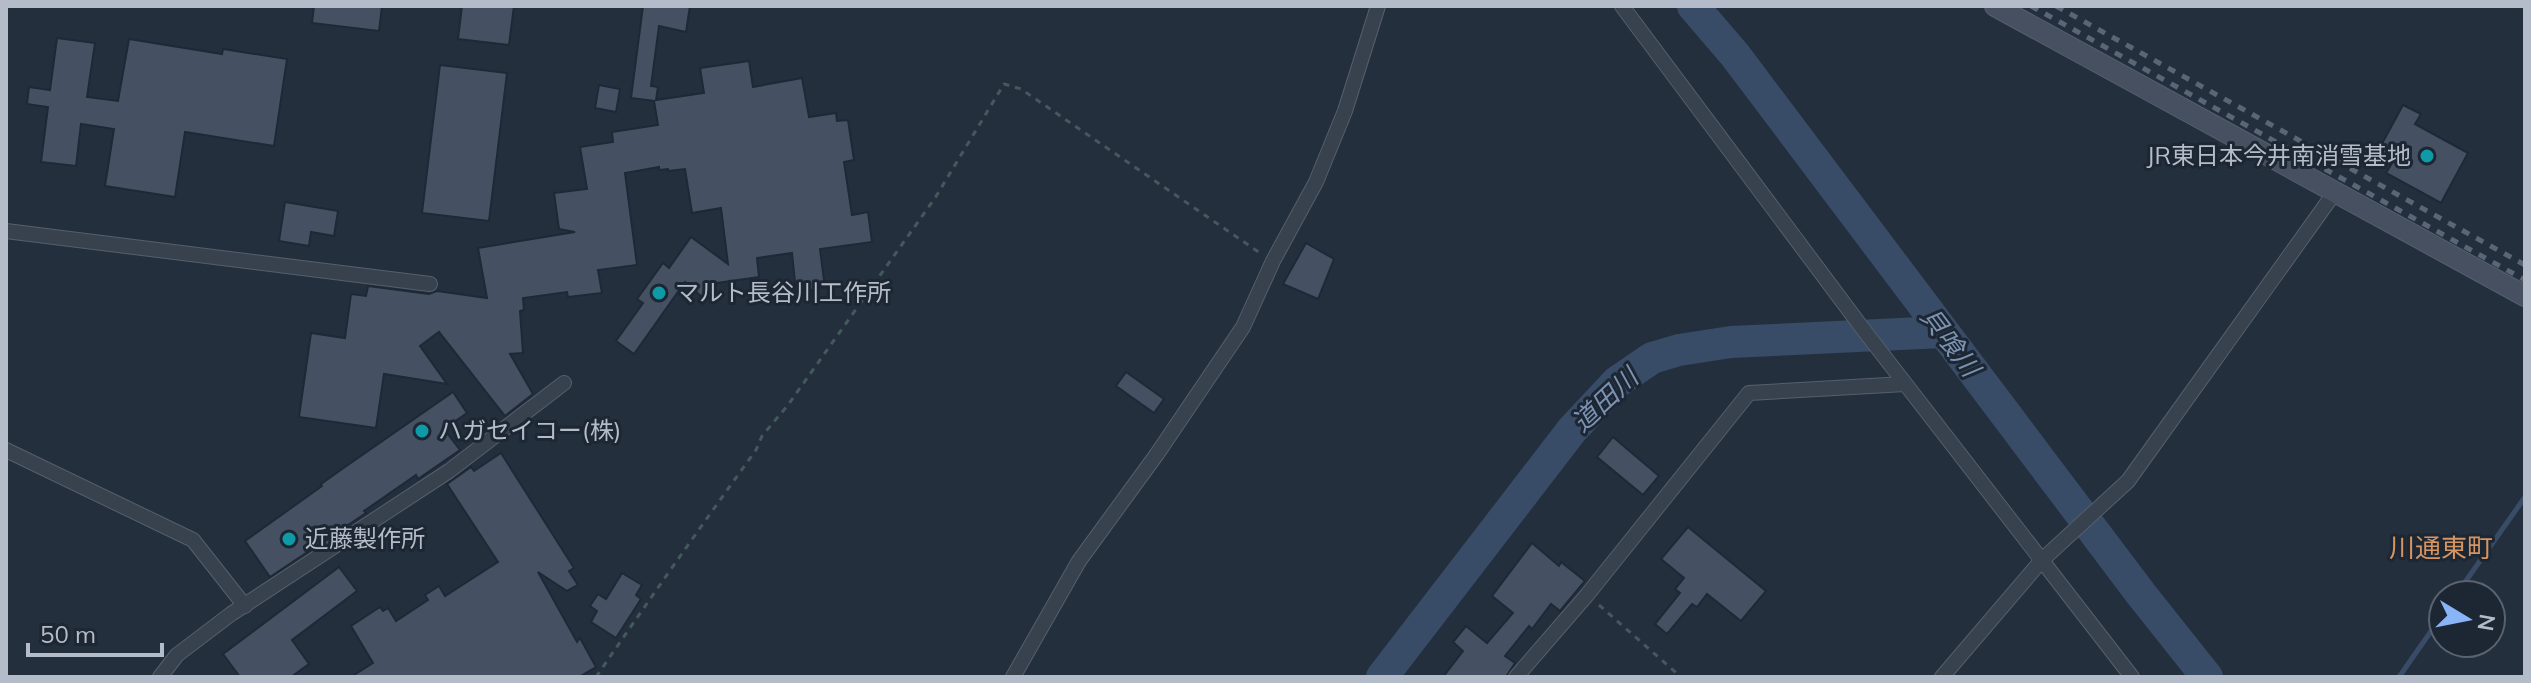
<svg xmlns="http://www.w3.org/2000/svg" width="2531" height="683" font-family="Mulish,'Noto Sans JP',sans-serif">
  <rect width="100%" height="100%" fill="#242f3e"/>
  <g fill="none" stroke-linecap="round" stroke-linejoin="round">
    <g stroke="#394c67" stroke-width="5">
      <polyline points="2456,595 2525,497"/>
      <polyline points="2399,677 2443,614"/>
    </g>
    <g stroke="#394c67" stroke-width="32">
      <polyline points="1693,6 1735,55 2141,594 2207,677"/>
      <polyline points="1382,677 1572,430 1617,382 1652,358 1679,350 1731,342 1943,332"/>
    </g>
  </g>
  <g fill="#455162" stroke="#1f2835" stroke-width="2">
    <polygon points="314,6 382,6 379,31 312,23"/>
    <polygon points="462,6 514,6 509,45 458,39"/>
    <polygon points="643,6 690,6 686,32 659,26 651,86 658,87 656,100 704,93 700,68 749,61 753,87 802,78 809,117 836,113 837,121 848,120 854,160 844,162 852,215 868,212 872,242 820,249 825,288 796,292 792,253 757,258 759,277 717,283 703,298 685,282 634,354 616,341 643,303 637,299 663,263 669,268 691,237 728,264 721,208 692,213 685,169 668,171 668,169 659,170 659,167 625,173 637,265 598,270 602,293 568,297 567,292 523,298 524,310 520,311 523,353 510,354 533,394 505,416 439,332 420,346 447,384 384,374 376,428 299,417 311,333 345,338 351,294 366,296 368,286 429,294 437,291 487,298 478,248 575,232 559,229 554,193 587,189 580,147 613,142 612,132 658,125 654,101 631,98"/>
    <polygon points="57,38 95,43 87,97 118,101 129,39 222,54 223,49 287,59 274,146 185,132 175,197 105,186 114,129 81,124 76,166 41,162 48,107 27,104 29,87 50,90"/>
    <polygon points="440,65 507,73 489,221 422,213"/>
    <polygon points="599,85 620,89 616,112 595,108"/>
    <polygon points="2403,105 2421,114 2415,124 2468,153 2441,203 2386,173 2394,160 2378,151"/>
    <polygon points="285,202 338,211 334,236 311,232 309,246 279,241"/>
    <polygon points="1306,243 1334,259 1318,299 1283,284"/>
    <polygon points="1126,372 1164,399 1154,413 1116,386"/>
    <polygon points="453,392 467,413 444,429 460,450 418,479 416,475 364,511 366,513 270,577 245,541 322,486 321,484 345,467"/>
    <polygon points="1613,437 1659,476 1643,495 1597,457"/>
    <polygon points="501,453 574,568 569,571 578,585 567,591 538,572 577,642 580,638 596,667 579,677 351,677 373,663 351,626 380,607 383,611 388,608 396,621 428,600 425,595 439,586 445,596 498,562 447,484 471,467 474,471"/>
    <polygon points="1688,527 1766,591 1741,621 1707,594 1697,607 1692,604 1667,634 1655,624 1680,593 1675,589 1684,578 1661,559"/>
    <polygon points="1532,543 1559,566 1561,562 1585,581 1560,611 1551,604 1532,629 1529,626 1505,656 1515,663 1506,677 1443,677 1463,651 1453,642 1466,626 1487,643 1513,613 1492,596"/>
    <polygon points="339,567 357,591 292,640 309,664 291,677 240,677 223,654"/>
    <polygon points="622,573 642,585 636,595 641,599 616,638 591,622 597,611 590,606 598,594 606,599"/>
  </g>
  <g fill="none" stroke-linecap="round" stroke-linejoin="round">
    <defs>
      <g id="street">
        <polyline points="1622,6 1866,333 2132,677"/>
        <polyline points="6,231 430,284"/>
        <polyline points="6,450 193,540 245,606"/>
        <polyline points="160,677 177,655 231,614 449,471 564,383"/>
        <polyline points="1013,677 1079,561 1157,454 1243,327 1273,261 1316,182 1345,111 1378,6"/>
        <polyline points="1516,677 1587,595 1749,393 1905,384"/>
        <polyline points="1942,677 2042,560 2128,481 2335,192"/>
      </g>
      <polyline id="secondary" points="1995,6 2525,296"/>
    </defs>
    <use href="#street" stroke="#565f6c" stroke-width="16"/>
    <use href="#secondary" stroke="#565f6c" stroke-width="22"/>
    <g stroke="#44595c" stroke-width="3" stroke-dasharray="6 6" stroke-linecap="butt">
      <polyline points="1599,605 1681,677"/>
      <path d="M 596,677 C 649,600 701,526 756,450 L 762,436 L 788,405 L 935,198 L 1004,84 L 1021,89 L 1260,253"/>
    </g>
    <use href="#street" stroke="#38414e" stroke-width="14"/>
    <use href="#secondary" stroke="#465061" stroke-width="20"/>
    <g stroke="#5a6575" stroke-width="5" stroke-dasharray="8 8" stroke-linecap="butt">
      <polyline points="2031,6 2525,280"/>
      <polyline points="2056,6 2525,265"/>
    </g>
  </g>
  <g fill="#0f9aa8" stroke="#1d2633" stroke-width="3">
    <circle cx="2427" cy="156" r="8"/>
    <circle cx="659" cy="293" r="8"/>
    <circle cx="422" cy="431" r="8"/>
    <circle cx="289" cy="539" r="8"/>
  </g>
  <g text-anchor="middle" stroke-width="6" stroke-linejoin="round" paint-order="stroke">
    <g font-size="24" fill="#b4bcc9" stroke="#1d2633" text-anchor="start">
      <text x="2411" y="164" text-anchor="end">JR東日本今井南消雪基地</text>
      <text x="675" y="301">マルト長谷川工作所</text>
      <text x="438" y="439">ハガセイコー(株)</text>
      <text x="305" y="547">近藤製作所</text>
    </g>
    <g font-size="26" font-style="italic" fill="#7c92b1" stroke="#1d2633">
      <text transform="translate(1950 342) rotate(53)" y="9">貝喰川</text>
      <text transform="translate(1605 400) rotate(-43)" y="9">道田川</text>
    </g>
    <g font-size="26" fill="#d59563" stroke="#1d2633">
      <text x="2441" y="557">川通東町</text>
    </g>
  </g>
  <rect width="2531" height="683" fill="none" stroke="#b4bcc9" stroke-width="16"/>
  <g transform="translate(2467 619) rotate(100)"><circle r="38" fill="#1d2633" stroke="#59626f" stroke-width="2"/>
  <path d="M0-6L14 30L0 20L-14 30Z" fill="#8ab4f8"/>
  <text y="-12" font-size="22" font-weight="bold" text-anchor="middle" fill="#b4bcc9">N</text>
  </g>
  <path d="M28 643v12h134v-12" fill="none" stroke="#b4bcc9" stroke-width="4"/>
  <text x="40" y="643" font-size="24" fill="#b4bcc9" stroke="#1d2633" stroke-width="6" paint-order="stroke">50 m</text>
</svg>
